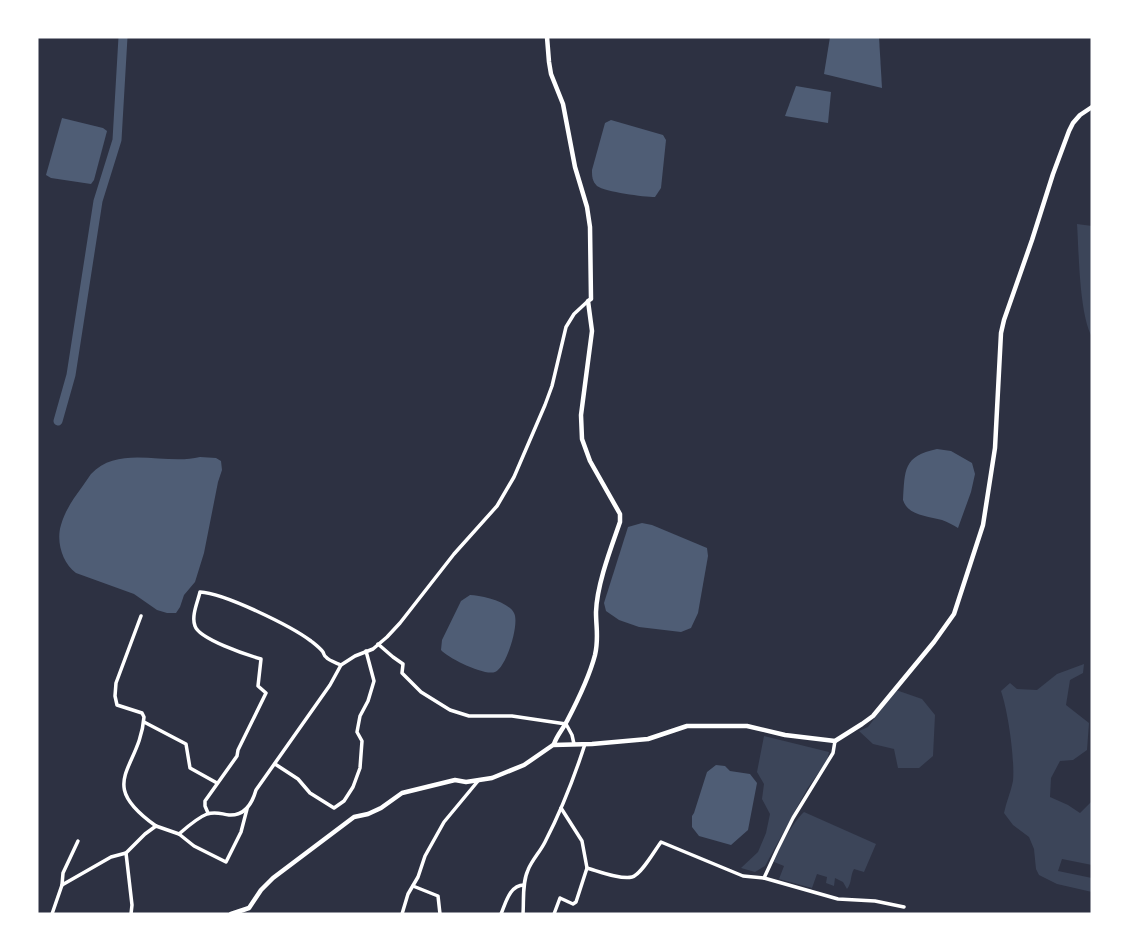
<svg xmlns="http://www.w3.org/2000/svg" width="1129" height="951" font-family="'Varela Round',sans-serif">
  <rect width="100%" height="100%" fill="#2d3142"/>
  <g fill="#3c4559">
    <path d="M 1077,224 L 1092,226 L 1092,337 C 1079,313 1079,252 1077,224 Z"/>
    <path d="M 1084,664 L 1083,673 L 1070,680 L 1066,705 L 1089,723 L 1087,750 L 1073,760 L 1060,761 L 1051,778 L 1050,797 L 1068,805 L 1080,813 L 1092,801 L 1092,865 L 1062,859 L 1058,871 L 1092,878 L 1092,892 L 1057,884 L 1039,875 L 1036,869 L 1034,849 L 1029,837 L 1013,825 L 1004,813 C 1006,802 1011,792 1013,781 C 1015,759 1008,711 1001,691 L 1010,683 L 1017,689 L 1037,690 L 1057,674 Z"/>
    <polygon points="896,690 922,699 935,715 933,756 919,768 898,768 894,749 873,744 859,731 868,727"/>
    <polygon points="764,736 829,752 827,761 807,789 765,866 755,872 741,868 758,852 766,833 770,814 762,799 764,784 757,772"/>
    <path d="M 804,812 L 876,844 L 864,872 L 854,869 C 850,876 852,883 847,889 L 843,882 L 835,878 L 834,886 L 826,883 L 827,877 L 817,874 L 812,888 L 779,879 L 784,866 L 774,862 C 779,848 793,822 804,812 Z"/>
  </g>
  <g fill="#4f5d75">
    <polygon points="830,37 879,37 882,88 824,74"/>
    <polygon points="796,86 831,92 828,123 785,116"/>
    <polygon points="62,118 103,128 107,131 94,180 91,184 51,178 46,175"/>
    <path d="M 611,120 L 663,135 L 666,140 L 661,188 L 655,197 C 644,197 605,192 597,186 C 592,181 592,176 592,170 L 605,123 Z"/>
    <path d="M 937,449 L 951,451 L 972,463 L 975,474 L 971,492 L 958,528 C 953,525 948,522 942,520 C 928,516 908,516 903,500 C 905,470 903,456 937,449 Z"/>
    <path d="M 200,457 L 216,458 L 221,461 L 222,470 L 218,482 L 204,553 L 195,582 L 184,595 L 180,607 L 176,613 L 167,613 L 157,610 L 134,594 L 76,573 C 62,563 56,541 61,525 C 65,511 73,499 82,487 C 85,483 88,478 91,474 C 119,444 166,466 200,457 Z"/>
    <polygon points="642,523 652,525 707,548 708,556 698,613 691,628 681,632 639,627 619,620 606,611 604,603 628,527"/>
    <path d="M 470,595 C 481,595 509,602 514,613 C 520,624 506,668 495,672 C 484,676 448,658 441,650 L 442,640 L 461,601 Z"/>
    <polygon points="716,765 725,766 730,771 750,774 757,783 748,830 731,845 699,836 692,827 692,816 694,813 707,772"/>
  </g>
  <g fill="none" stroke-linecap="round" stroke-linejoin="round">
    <polyline stroke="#4f5d75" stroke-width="9" points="58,421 71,375 98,201 117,140 123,37"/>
    <g stroke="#fff" stroke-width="3.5">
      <path d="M 141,616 L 116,683 L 115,696 L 117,705 L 142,713 L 144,717 C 140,770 94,782 156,826"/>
      <polyline points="378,644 393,657 403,664 402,673 421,692 450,710 469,716 512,716 566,724 572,735 574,744"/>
      <polyline points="144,722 186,744 190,768 217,783"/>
      <polyline points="275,764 298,779 310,793 334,808 344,801 353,787 360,768 362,741 357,732 360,716 368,701 374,681 366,651"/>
      <path d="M 208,813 L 205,806 L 205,801 L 237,756 L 238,750 L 266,693 L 258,686 L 261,659 C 247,655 199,639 195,626 C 191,616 198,601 200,592 C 224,593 291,626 311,641 C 316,645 320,648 323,652 C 324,654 324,656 326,657 C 329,661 337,663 341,665"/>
      <polyline points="179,834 194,846 226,862 241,832 247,809"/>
      <polyline points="126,853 132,905 131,914"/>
      <path d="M 587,868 C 598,871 621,880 632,877 C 641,875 655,850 661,842 L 743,876 L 764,878 L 838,899 L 875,901 L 904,907"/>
      <polyline points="764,878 777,850 793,818 833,753 835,741"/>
      <polyline points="62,885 63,873 78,841"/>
      <polyline points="413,886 438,896 440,914"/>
      <path d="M 52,914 L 62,885 L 111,857 L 126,853 L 145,834 L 156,826 L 179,834 C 187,827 197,818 207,814 C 216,811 221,814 229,815 C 245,816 252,804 256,790 L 330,685 L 341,665 L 355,656 L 373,649 L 387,637 L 400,623 L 454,554 L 497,506 L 514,477 L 545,405 L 552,386 L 566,327 L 574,314 L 588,301"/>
      <polyline points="402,914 408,894 418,877 425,856 444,822 478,781"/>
      <path d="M 501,914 C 506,902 510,885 524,885"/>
      <path d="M 523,914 C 524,900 522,883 528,870 C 532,860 540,852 545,842 C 560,813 575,775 585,744"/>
      <polyline points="554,914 560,898 573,904 576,902 587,868 582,841 561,808"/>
    </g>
    <g stroke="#fff" stroke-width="4.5">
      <path d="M 547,37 L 549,62 L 551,74 L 563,104 L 575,167 L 587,207 L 590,227 L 591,299 L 588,301 L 592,331 L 581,415 L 582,439 L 590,461 L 620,514 L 620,522 C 611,548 597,584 596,612 C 596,628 599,638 595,655 C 589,678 578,700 567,721 C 563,729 557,735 554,744"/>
      <polyline points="231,914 249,908 261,890 273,878 354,817 368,814 381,808 402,793 455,780 466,782 492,778 524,765 553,745 592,744 648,739 687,726 747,726 785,735 835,741 862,724 873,716 934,642 954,614 983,525 995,448 1001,333 1004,320 1032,240 1053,174 1069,131 1073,123 1080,115 1092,107"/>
    </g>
  </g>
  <rect width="1129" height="951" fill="none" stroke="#ffffff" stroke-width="77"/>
</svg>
